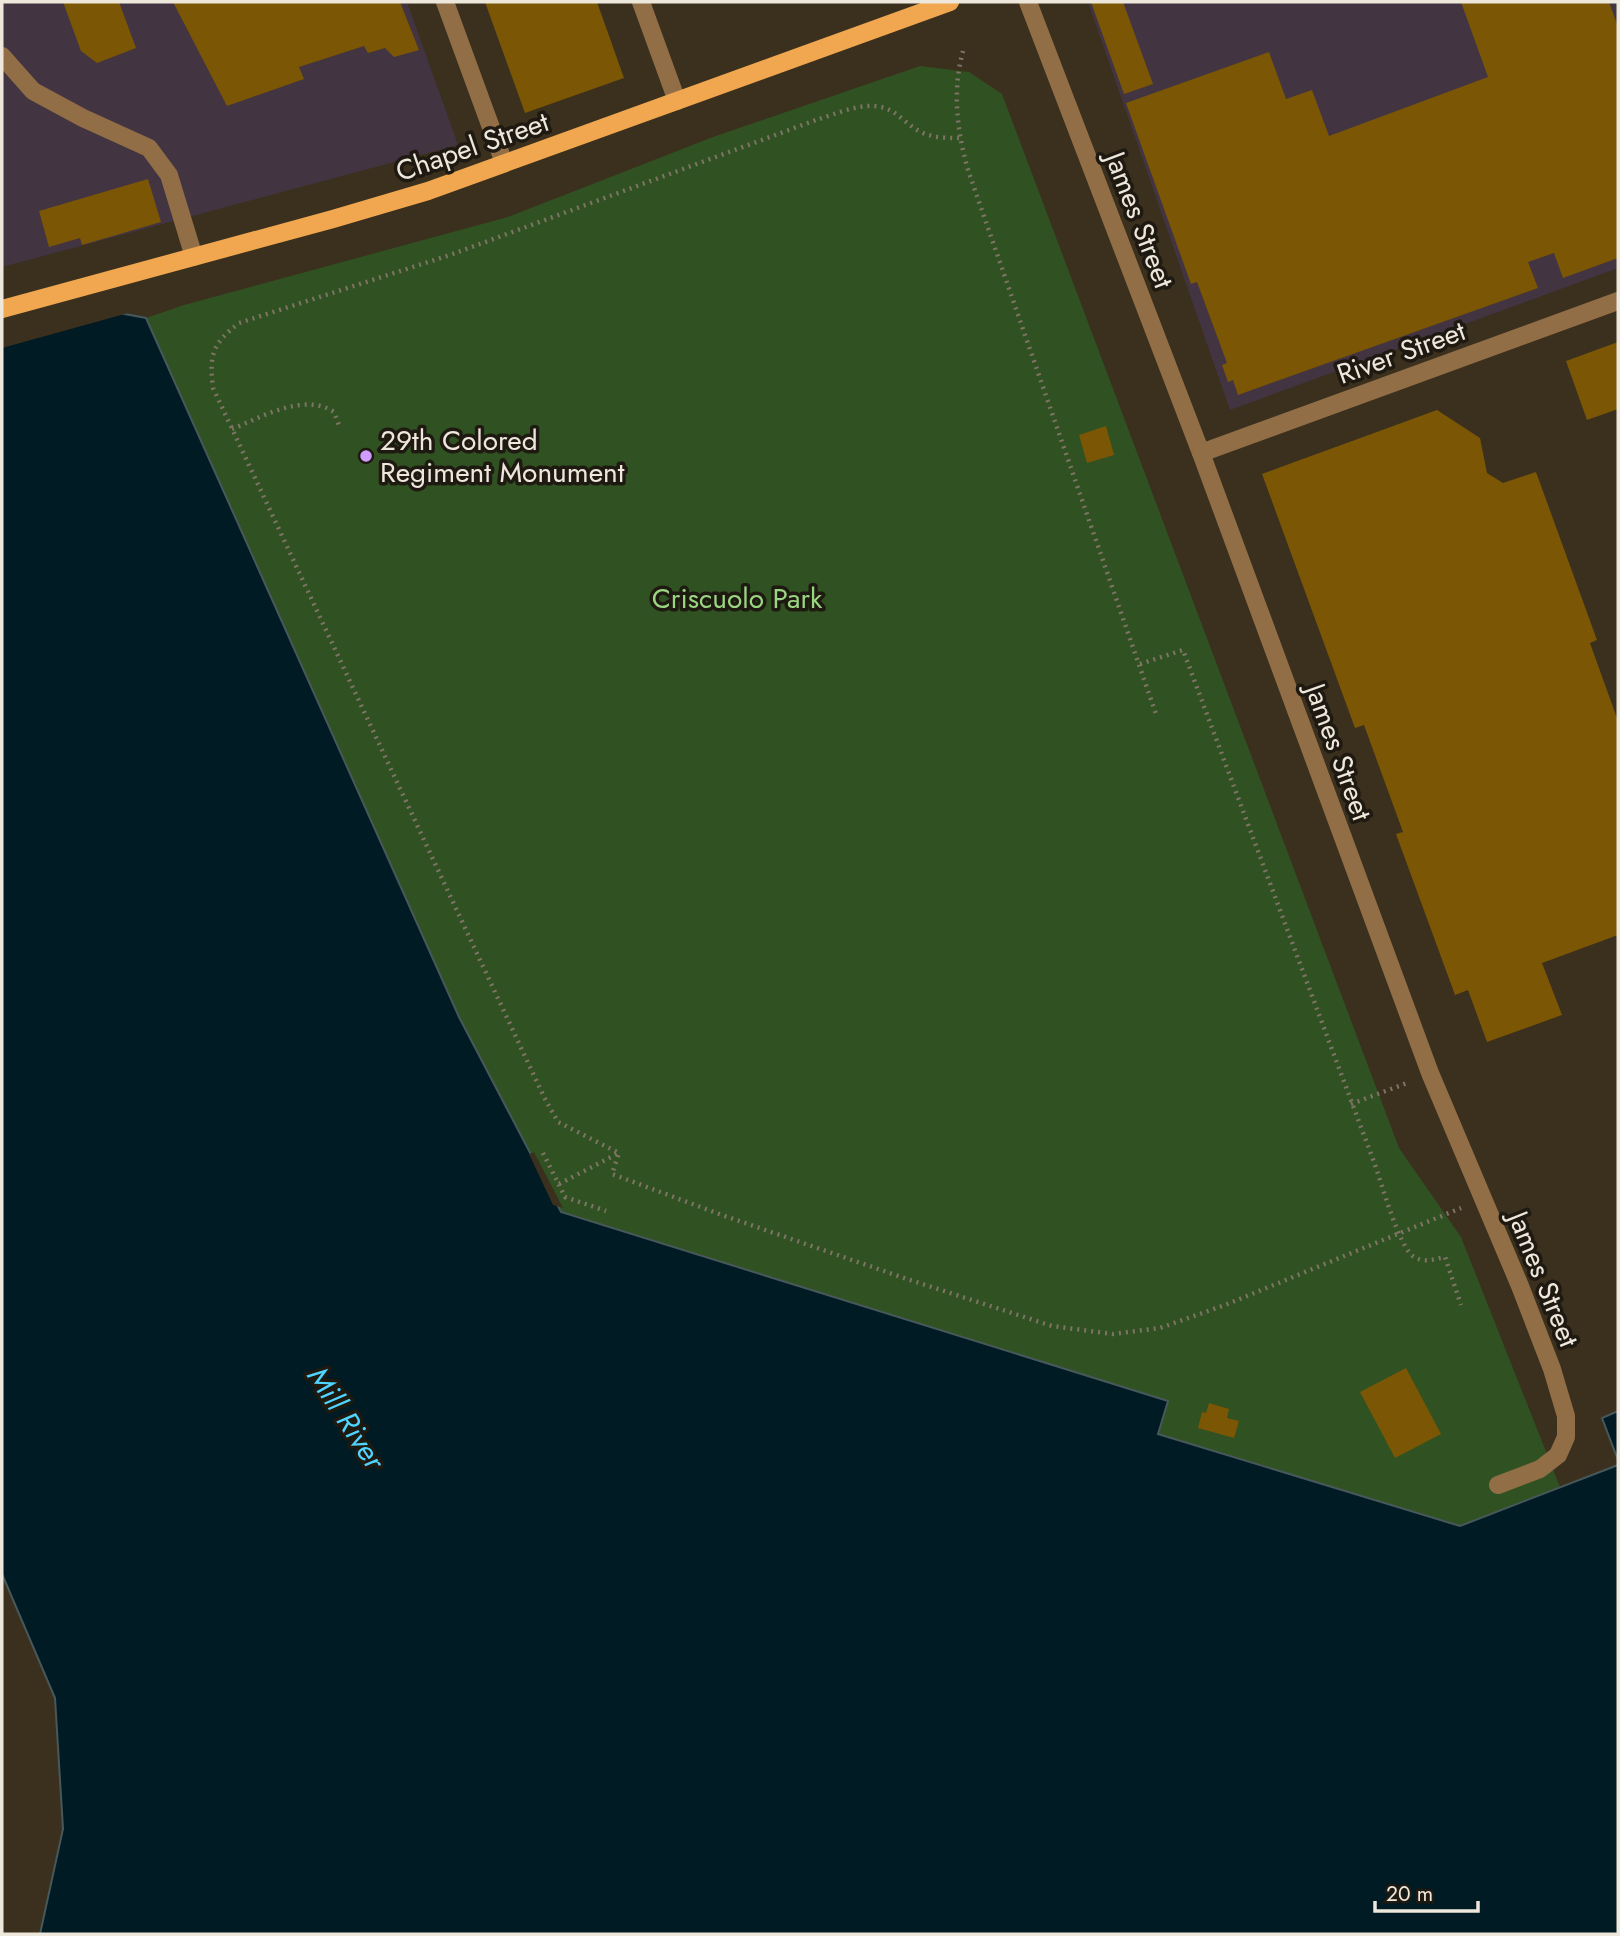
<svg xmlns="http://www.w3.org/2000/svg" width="1620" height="1936" font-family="Jost,sans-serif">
  <rect width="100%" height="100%" fill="#3b301e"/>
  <g fill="#433441">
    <polygon points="2,2 407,2 458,145 2,267"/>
    <polygon points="1088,2 1618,2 1618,268 1230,410"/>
  </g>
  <polygon fill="#305121" points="920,66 969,72 1002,94 1399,1148 1461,1237 1560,1487 1460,1526 1158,1434 1168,1401 561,1212 459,1017 146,318 184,305 508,217 713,137"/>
  <g fill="#001b24" stroke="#47585b" stroke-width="2">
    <polygon points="2,291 146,318 459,1017 561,1212 1168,1401 1158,1434 1460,1526 1618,1465 1618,1934 40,1934 63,1829 55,1698 2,1574"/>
    <polygon points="1618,1411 1618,1460 1602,1418"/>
  </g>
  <g fill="#3b301e">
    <polygon points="2,287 132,312 2,348"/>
    <polygon points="534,1152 563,1208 553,1205 529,1154"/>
  </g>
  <g fill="#7b5604">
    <polygon points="63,2 119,2 136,48 97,63 81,51"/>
    <polygon points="173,2 400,2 419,50 394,57 385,48 368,53 364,46 299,67 304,79 227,106"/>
    <polygon points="485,2 597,2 624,78 525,113"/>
    <polygon points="1091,2 1123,2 1153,84 1124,94"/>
    <polygon points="1461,2 1609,2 1618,27 1618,258 1563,278 1554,253 1528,262 1538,288 1238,395 1233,380 1228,382 1222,365 1227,363 1197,282 1191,284 1126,103 1269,52 1286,99 1312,90 1329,136 1488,77"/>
    <polygon points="148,179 161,222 82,245 80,238 49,247 39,211"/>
    <polygon points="1618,342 1618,409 1587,420 1566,361"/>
    <polygon points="1437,410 1480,438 1487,473 1503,483 1536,472 1597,640 1590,643 1618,721 1618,935 1542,963 1562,1015 1487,1042 1468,990 1455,995 1396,834 1403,832 1364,725 1355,728 1262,474"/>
    <polygon points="1106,426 1114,455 1087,463 1079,435"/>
    <polygon points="1406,1368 1441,1434 1395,1458 1360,1392"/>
    <polygon points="1209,1403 1229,1409 1227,1418 1239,1421 1234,1438 1198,1428 1202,1412 1206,1413"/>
  </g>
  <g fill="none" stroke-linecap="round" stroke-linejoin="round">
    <g stroke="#7e7465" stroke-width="4.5" stroke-dasharray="2 5" stroke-linecap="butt">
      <path d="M 963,51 C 952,91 957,131 968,170 L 1156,714"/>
      <path d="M 959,138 C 947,138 933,138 921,132 C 908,126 899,113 885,108 C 863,101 836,114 816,120 L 450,255 L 239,323 C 212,344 209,355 213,388 L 544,1097 L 558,1122 L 619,1153 L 612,1174 L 722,1215 L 904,1278 L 1052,1326 L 1113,1334 L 1160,1328 L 1225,1305 L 1461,1208"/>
      <path d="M 232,429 C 262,417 304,392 334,412 L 340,428"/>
      <path d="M 1140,664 L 1183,650 L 1374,1162 C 1381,1181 1399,1248 1414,1257 C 1424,1263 1435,1259 1445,1257 L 1461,1305"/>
      <polyline points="1351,1104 1407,1083"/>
      <polyline points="543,1153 565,1197 606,1211"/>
      <polyline points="559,1184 617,1154"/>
    </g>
    <g stroke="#916e46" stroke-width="18">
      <polyline points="445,2 504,163"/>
      <polyline points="641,2 677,101"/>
      <polyline points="1028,2 1201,453 1430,1073 1520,1286 1552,1369 1566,1416 1566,1437 1558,1455 1540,1469 1498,1485"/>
      <polyline points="2,56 33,91 83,118 149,148 169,175 194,257"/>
      <polyline points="1201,453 1618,301"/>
    </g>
    <polyline stroke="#f0a74f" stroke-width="18" points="2,309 333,219 428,191 950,2"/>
  </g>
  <circle fill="#d09dff" stroke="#1e1911" stroke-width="2.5" cx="366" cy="456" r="7"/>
  <g text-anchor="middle" stroke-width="7" stroke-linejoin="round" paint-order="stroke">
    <g font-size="28" fill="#eee7dc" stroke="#1e1911">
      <text transform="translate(472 146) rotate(-19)" y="10">Chapel Street</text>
      <text transform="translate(1140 220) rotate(69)" y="10">James Street</text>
      <text transform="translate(1401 352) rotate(-20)" y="10">River Street</text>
      <text transform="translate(1339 752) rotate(70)" y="10">James Street</text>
      <text transform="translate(1544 1279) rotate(68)" y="10">James Street</text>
    </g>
    <g font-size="28" fill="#eee7dc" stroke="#1e1911" text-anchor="start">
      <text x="380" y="450">29th Colored<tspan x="380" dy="32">Regiment Monument</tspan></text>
    </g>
    <g font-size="28" fill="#9ad581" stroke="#1e1911">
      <text x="737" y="608">Criscuolo Park</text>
    </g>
    <g font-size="30" font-style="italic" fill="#4fd4ff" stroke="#1e1911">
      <text transform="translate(346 1418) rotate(57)" y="10">Mill River</text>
    </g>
  </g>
  <rect width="1620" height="1936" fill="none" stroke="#eee7dc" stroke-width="7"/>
  <path d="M1375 1901v10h103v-10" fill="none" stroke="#eee7dc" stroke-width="3.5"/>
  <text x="1386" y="1901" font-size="21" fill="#eee7dc" stroke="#1e1911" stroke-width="5" paint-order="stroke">20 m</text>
</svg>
